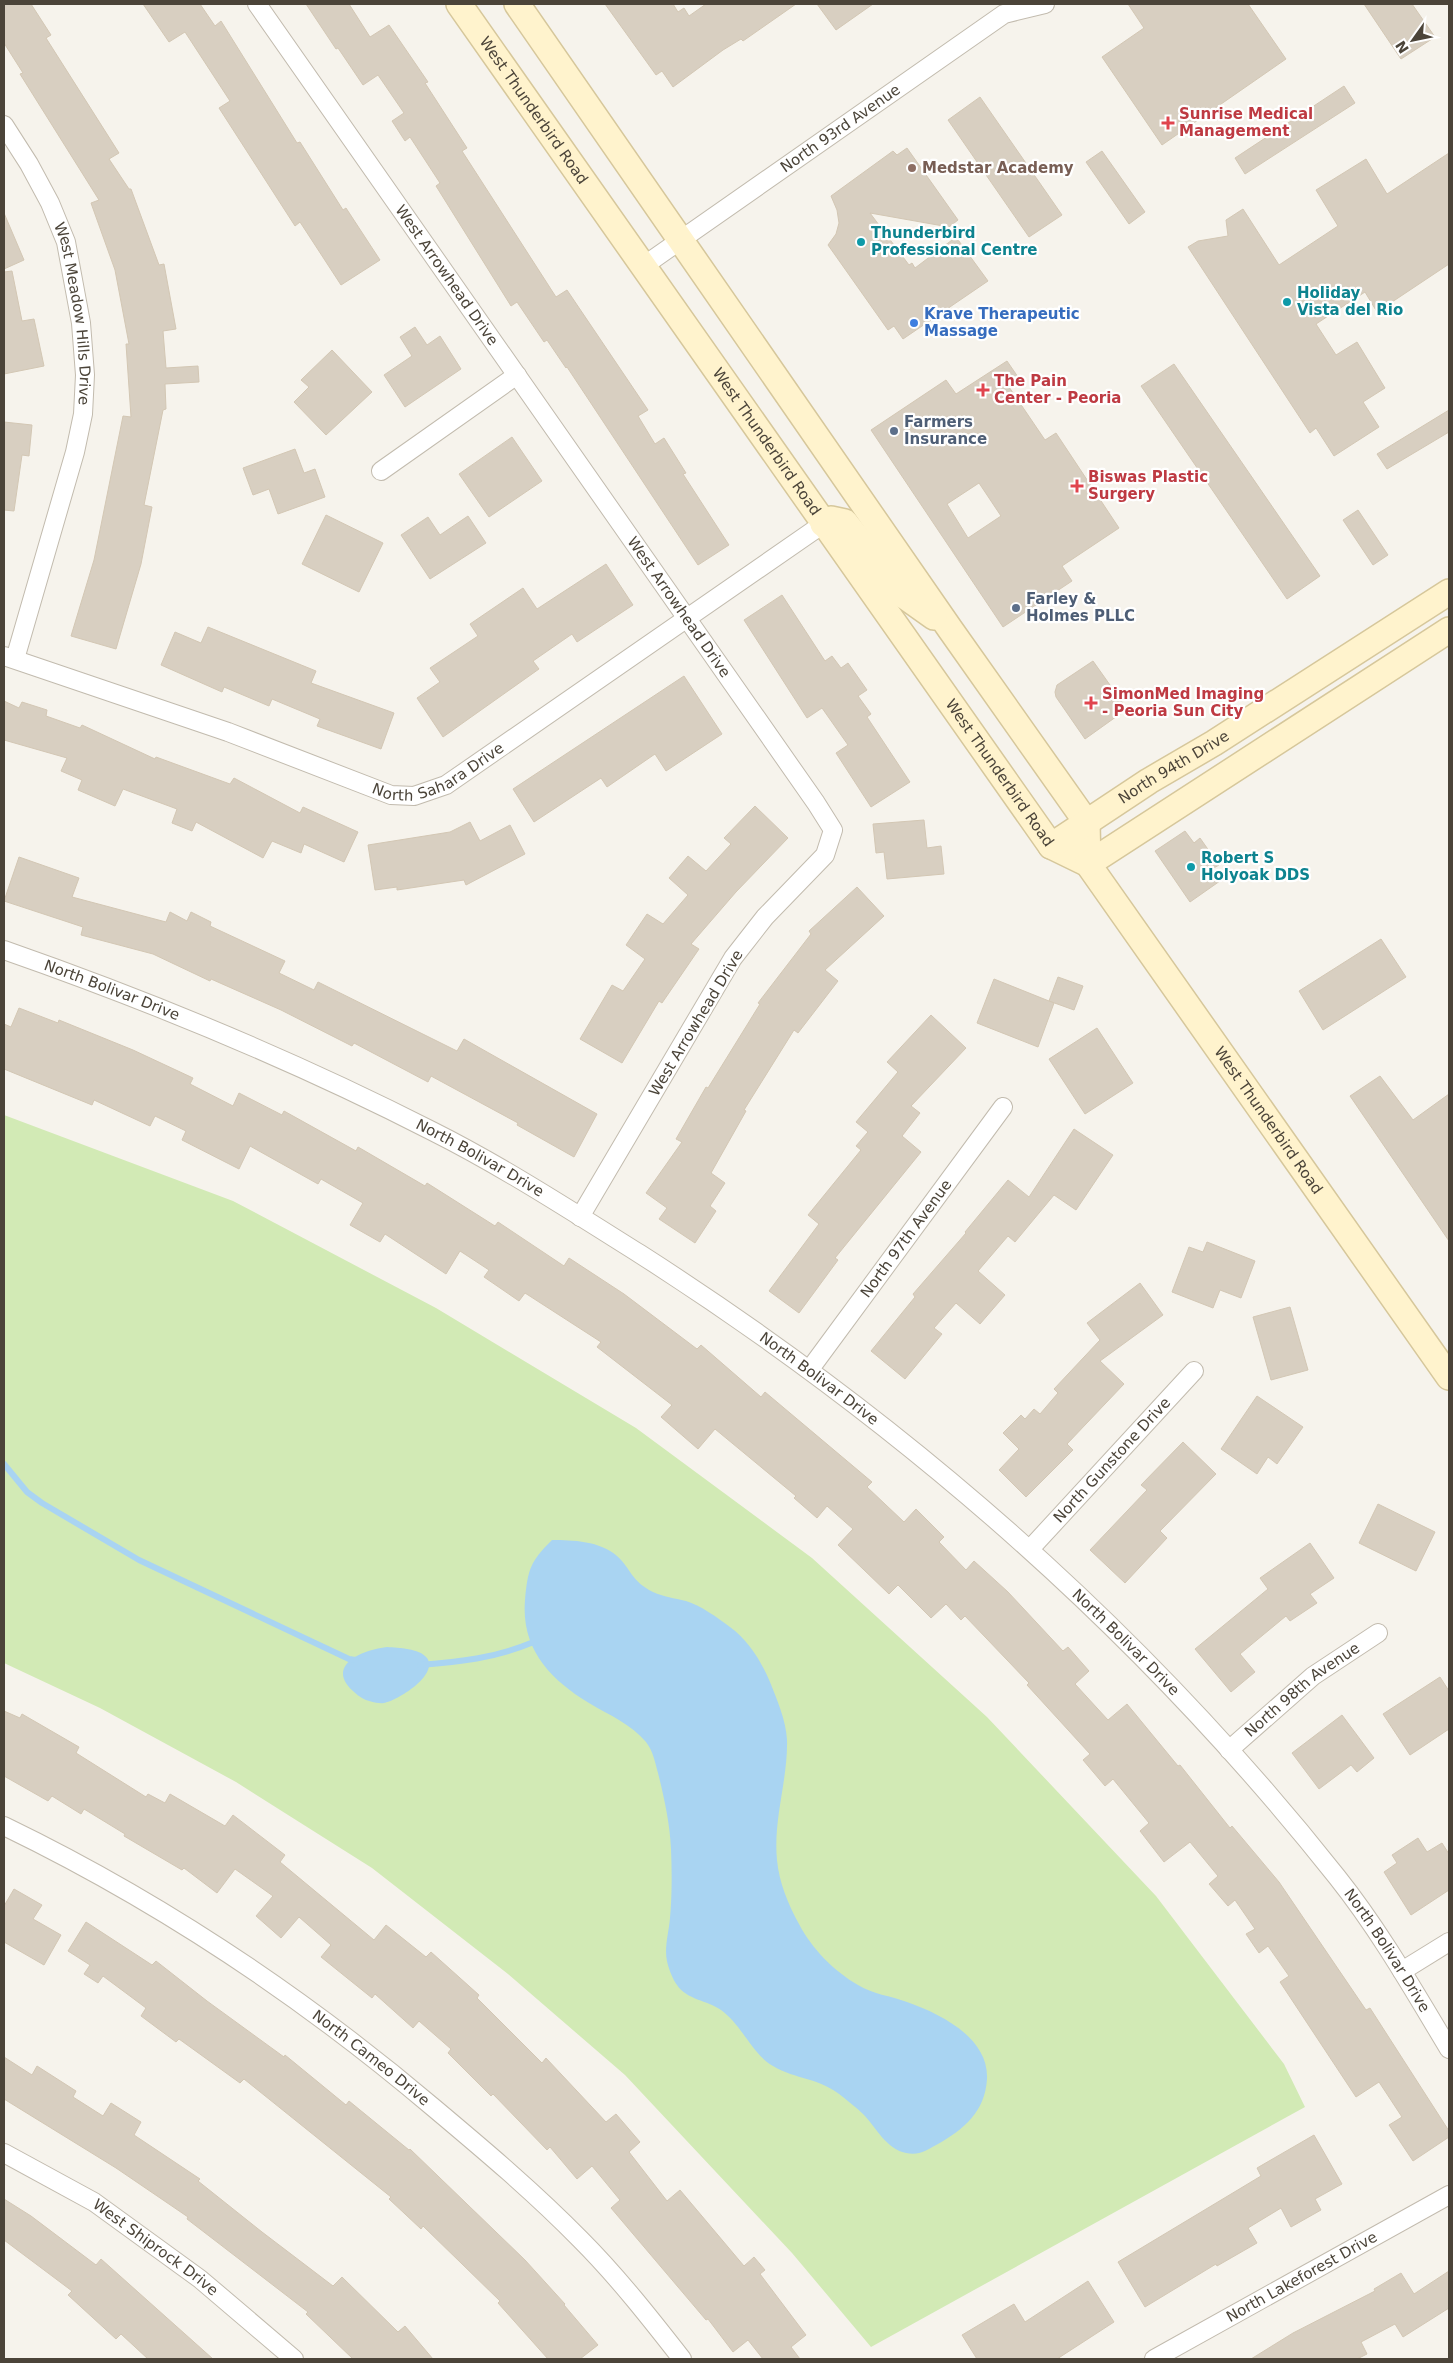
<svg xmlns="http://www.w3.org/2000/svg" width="1453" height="2363" font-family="'DejaVu Sans',sans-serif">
  <rect width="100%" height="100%" fill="#f6f3ec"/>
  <polygon fill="#d2eab5" points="4,1115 233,1201 436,1308 636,1428 812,1558 987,1717 1156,1896 1284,2064 1305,2107 871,2347 792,2253 625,2075 508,1974 372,1868 236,1782 100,1708 4,1663"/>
  <g fill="#a9d4f2">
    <path d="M 552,1540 C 573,1540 600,1541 617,1556 C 632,1570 631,1581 653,1592 C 664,1597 674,1598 686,1601 C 700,1605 718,1618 730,1627 C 749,1641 761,1661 770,1682 C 777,1700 786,1720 787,1740 C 788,1780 773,1819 777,1860 C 779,1882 788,1904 799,1924 C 812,1949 834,1971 858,1985 C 872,1994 891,1996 907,2002 C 941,2014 989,2038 987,2079 C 985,2112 964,2129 938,2144 C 927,2150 919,2156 906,2153 C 886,2149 876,2127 863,2114 C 857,2108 849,2102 843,2097 C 819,2077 796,2080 773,2066 C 752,2054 742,2025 721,2010 C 707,2000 687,2000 677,1985 C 673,1980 668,1967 667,1961 C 664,1948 669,1931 670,1918 C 672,1896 672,1872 671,1849 C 670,1824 664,1797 658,1773 C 655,1762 653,1751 646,1742 C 631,1724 609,1715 589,1703 C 550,1679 521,1649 525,1600 C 528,1569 530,1562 552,1540 Z"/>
    <path d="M 387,1647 C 399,1648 419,1648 427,1658 C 439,1675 397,1701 384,1703 C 378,1704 367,1701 362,1698 C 321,1670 355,1651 387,1647 Z"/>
  </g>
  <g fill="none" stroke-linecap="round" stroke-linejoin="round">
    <g stroke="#a9d4f2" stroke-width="6">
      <polyline points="4,1464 27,1492 42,1503 139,1560 349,1659 356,1660"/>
      <path d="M 420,1665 C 459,1662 495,1658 531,1643"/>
    </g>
  </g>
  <g fill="#d8cfc1" stroke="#d3c7b4" fill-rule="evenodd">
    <polygon points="4,4 31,4 51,35 46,38 119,153 109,159 129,189 131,189 159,265 164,264 176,329 163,331 166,368 198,366 199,382 165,384 166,409 163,410 144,505 152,507 141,564 116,649 71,636 94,560 123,416 131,417 126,344 129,344 115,270 91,203 99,200 20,74 23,73 4,43"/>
    <polygon points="143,4 200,4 215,26 221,21 297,143 300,142 343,210 346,208 380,260 341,285 300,222 295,226 219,108 230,101 185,32 169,42"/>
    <polygon points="306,4 349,4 370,37 389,25 428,82 425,83 467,148 462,151 556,297 567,290 648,410 638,416 655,444 664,438 686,473 683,474 729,545 698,565 567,367 566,368 547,340 544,342 517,302 511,306 436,186 440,183 410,137 405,141 392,121 404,113 378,75 363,85 338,48 336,49"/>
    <polygon points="605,4 673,4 678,12 684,8 689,16 706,4 796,4 743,41 741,39 723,50 673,87 662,71 656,75"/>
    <polygon points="817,4 873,4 836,30"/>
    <polygon points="1128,4 1248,4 1286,59 1162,145 1102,57 1144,28"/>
    <polygon points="1364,4 1412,4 1435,37 1401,59"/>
    <polygon points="1344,86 1355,103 1245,174 1235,158"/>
    <polygon points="980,97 1062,215 1029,237 948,120"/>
    <polygon points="907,148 958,220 949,227 870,213 909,265 912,263 915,268 956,237 988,281 903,339 894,326 888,330 828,245 836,234 839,223 837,210 831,196 893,151 897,155"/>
    <polygon points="1102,151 1145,212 1129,224 1086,162"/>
    <polygon points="1449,153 1449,264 1377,312 1365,292 1316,324 1336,355 1357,342 1385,388 1363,402 1379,427 1334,456 1316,428 1310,433 1188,247 1198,241 1228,236 1226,220 1243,209 1279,265 1338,226 1316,190 1366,159 1387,194"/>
    <polygon points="4,213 24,260 4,269"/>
    <polygon points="12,271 22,321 34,319 44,366 4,374 4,272"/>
    <polygon points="415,327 427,345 440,336 461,369 405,407 384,375 412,356 400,337"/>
    <polygon points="332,350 372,392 326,435 294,402 309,387 301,380"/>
    <path d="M 1007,361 L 1018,377 L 1007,384 L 1045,440 L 1056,433 L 1119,528 L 1062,566 L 1072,581 L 1003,627 L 871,430 L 946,380 L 956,394 ZM 979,483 L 1001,516 L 968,538 L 947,504 Z"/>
    <polygon points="1174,364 1320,576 1287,599 1141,386"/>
    <polygon points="1449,410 1449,432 1387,469 1377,454"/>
    <polygon points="4,422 32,425 29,456 22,455 14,511 4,510"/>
    <polygon points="512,437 542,481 489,517 459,474"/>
    <polygon points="295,449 304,473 315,469 325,497 278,514 269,489 253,495 243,468"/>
    <polygon points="1358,510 1388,555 1373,565 1343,520"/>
    <polygon points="326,515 383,543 359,592 302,564"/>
    <polygon points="468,516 486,543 430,579 401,535 428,517 440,535"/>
    <polygon points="606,564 633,605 577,642 572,634 533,661 539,669 443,737 417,698 440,682 430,668 478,636 470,624 523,588 537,609"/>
    <polygon points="782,595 825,661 832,656 841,668 848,663 867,690 858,696 871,714 867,717 910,782 871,807 836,753 848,745 822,708 807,718 744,620"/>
    <polygon points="208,627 316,671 311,683 394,713 381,749 317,726 320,719 272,699 269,706 224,687 222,692 161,665 175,632 201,643"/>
    <polygon points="1093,661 1127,709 1085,739 1056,697 1055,692 1057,685"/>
    <polygon points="684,676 722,734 666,771 655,754 607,787 601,778 534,822 513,789"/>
    <polygon points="4,701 19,708 22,702 47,710 46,716 80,728 82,725 155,759 156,757 230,784 234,778 300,813 303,807 358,832 344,862 304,844 301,853 272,841 263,858 196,822 192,831 172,823 177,809 123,789 115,806 78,790 82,780 61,771 67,758 4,740"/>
    <polygon points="755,806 788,838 736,892 691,944 699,949 662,1003 659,1001 622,1063 580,1039 612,985 623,991 645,959 626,945 647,914 663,924 688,895 669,878 688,856 706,871 731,844 724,838"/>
    <polygon points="924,820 927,848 941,846 944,874 887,879 884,852 876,853 873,824"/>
    <polygon points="470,822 480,841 510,825 525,854 466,885 464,880 397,890 397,887 375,890 368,845 450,832"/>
    <polygon points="1185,831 1194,843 1200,838 1219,865 1212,869 1220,881 1190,902 1155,851"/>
    <polygon points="19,857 79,878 72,897 166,922 170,912 187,921 191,912 211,922 210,926 285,961 279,973 314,990 318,982 457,1051 464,1039 597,1114 574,1157 517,1125 518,1123 431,1076 428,1082 354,1043 352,1046 281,1010 211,979 210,981 153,954 81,935 83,927 4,901"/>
    <polygon points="857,887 884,916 825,970 838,981 798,1033 794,1030 744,1110 746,1111 711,1173 725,1183 710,1206 716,1211 695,1243 659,1219 667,1208 646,1193 682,1142 676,1139 706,1087 708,1088 760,1004 758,1003 811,934 809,931"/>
    <polygon points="1381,939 1406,977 1323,1030 1299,991"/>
    <polygon points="1058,977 1083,986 1074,1010 1049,1001"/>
    <polygon points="994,979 1054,1003 1038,1047 977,1023"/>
    <polygon points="19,1008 58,1023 59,1020 133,1050 193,1078 190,1084 233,1106 239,1093 282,1115 284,1111 356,1151 358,1147 425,1186 427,1183 495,1226 498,1222 564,1266 569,1258 624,1294 697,1349 701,1345 761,1397 765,1392 872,1482 867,1487 904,1522 916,1509 944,1537 939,1542 966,1570 974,1561 1008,1592 1063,1651 1068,1647 1089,1671 1075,1684 1108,1720 1127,1704 1178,1766 1180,1765 1230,1828 1232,1826 1279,1882 1366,2010 1370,2008 1449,2131 1449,2137 1413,2161 1389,2125 1402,2117 1379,2082 1356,2097 1280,1982 1289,1976 1268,1946 1259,1953 1246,1934 1255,1929 1235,1900 1228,1906 1209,1884 1218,1876 1190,1842 1164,1862 1140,1831 1149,1823 1113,1779 1105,1786 1083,1760 1090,1754 1027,1685 1029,1683 965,1616 961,1620 946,1604 931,1618 898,1585 889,1594 838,1545 853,1529 827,1506 817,1518 794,1498 796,1496 715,1429 698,1449 661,1417 672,1405 597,1347 601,1342 525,1293 519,1301 484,1277 489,1270 460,1251 446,1274 385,1234 380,1242 350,1225 363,1203 321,1179 318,1184 250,1146 239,1169 182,1140 186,1131 155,1116 150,1126 94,1100 92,1105 4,1069 4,1024 11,1027"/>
    <polygon points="931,1015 966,1048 911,1106 920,1113 902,1136 921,1152 835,1258 838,1260 799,1313 769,1291 819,1224 808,1215 861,1150 856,1146 868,1132 856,1122 898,1072 887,1062"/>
    <polygon points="1097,1028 1133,1083 1085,1114 1049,1059"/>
    <polygon points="1380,1076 1413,1120 1449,1094 1449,1241 1350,1096"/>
    <polygon points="1074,1129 1113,1155 1076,1210 1054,1195 1015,1242 1008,1236 978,1271 1005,1295 980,1324 956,1303 934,1328 942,1334 905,1379 871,1351 915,1297 913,1294 966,1233 965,1232 1008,1180 1029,1197"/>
    <polygon points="1207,1242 1255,1261 1241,1298 1220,1290 1213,1308 1172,1292 1189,1247 1203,1252"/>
    <polygon points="1140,1283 1163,1315 1100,1361 1124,1384 1067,1444 1073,1450 1026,1497 999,1470 1019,1449 1003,1433 1021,1415 1025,1419 1034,1409 1040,1414 1058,1393 1054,1389 1100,1340 1087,1323"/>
    <polygon points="1290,1307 1308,1370 1271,1380 1253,1317"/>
    <polygon points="1257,1396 1303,1427 1277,1464 1268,1457 1257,1474 1221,1449"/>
    <polygon points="1183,1442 1216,1474 1160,1531 1167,1538 1125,1583 1090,1550 1147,1490 1141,1485"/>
    <polygon points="1378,1504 1435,1532 1416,1571 1359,1543"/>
    <polygon points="1310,1543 1334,1578 1310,1594 1317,1603 1290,1621 1286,1616 1240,1654 1255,1672 1231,1692 1195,1649 1268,1589 1260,1578"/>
    <polygon points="1440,1677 1449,1691 1449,1729 1410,1755 1383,1714"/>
    <polygon points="4,1711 20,1718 22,1714 79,1747 76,1753 146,1797 148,1794 165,1803 170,1794 225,1826 233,1815 285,1855 280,1862 374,1940 386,1925 426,1957 431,1952 479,1995 477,1998 542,2063 546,2058 606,2122 616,2114 640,2142 629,2152 667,2201 680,2190 744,2266 754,2257 765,2270 760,2274 806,2335 791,2347 800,2359 763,2359 748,2340 733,2352 708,2319 706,2320 611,2208 620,2200 592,2166 577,2179 550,2147 547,2150 493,2094 491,2096 448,2053 451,2049 419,2021 413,2028 375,1994 372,1998 321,1957 331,1945 299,1917 281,1938 256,1916 273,1896 235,1869 217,1893 184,1868 182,1870 124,1836 125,1834 84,1809 81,1814 52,1796 48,1801 4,1776"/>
    <polygon points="1342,1715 1374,1758 1357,1772 1351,1765 1319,1789 1292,1753"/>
    <polygon points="1418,1838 1427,1852 1442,1843 1449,1854 1449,1890 1411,1915 1384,1872 1397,1863 1392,1855"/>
    <polygon points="14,1889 42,1905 33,1919 61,1935 44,1965 4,1942 4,1906"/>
    <polygon points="86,1922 152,1965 156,1961 207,2001 284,2057 285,2055 346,2105 349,2101 409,2150 410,2149 525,2260 565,2304 564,2305 598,2345 580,2359 548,2359 498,2303 500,2301 423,2226 421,2229 389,2199 391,2197 244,2079 240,2083 179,2039 176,2042 141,2016 146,2008 103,1976 98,1983 84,1974 90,1965 68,1951"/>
    <polygon points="4,2057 32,2075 37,2066 76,2091 73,2097 103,2116 111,2103 141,2122 134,2135 200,2179 198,2181 262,2232 333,2286 342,2277 398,2332 405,2326 433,2359 353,2359 306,2314 308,2312 187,2219 188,2217 116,2168 4,2099"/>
    <polygon points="1314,2135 1342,2184 1315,2199 1321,2210 1291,2227 1281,2208 1248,2228 1257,2243 1217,2266 1216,2264 1145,2307 1118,2262 1261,2176 1257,2168"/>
    <polygon points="4,2199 31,2216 96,2265 101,2259 213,2359 148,2359 121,2334 116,2339 68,2295 72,2291 4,2240"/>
    <polygon points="1449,2271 1449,2308 1403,2337 1395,2324 1361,2342 1367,2354 1357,2359 1251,2359 1293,2333 1375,2291 1374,2289 1401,2273 1414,2294"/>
    <polygon points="1088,2281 1114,2322 1057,2359 977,2359 962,2335 1014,2304 1025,2322"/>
  </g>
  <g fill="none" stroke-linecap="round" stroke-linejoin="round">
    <defs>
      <g id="street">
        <path id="s1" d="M 257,4 L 816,803 L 833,830 L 825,855 L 765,917 L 733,958 L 580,1217"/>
        <path id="s2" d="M 4,125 L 29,164 L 50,203 L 66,242 L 81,323 L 85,375 L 83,414 L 75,452 L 15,659"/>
        <path id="s3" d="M 642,267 L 1004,14 L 1045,4"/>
        <polyline points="381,471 517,375"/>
        <path id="s4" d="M 4,656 L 228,732 L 391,795 L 414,796 L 446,785 L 823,524"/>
        <path id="s5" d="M 4,950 C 150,1001 293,1060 432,1131 C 502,1166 573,1212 640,1254 C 904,1423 1142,1631 1337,1877 C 1380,1931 1414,1991 1449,2049"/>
        <path id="s6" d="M 810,1369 L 1003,1107"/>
        <path id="s7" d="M 1030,1549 L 1194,1371"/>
        <path id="s8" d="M 1229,1750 L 1313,1676 L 1378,1633"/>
        <path id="s9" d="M 4,1826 C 159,1901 303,1997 434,2108 C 484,2150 534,2192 580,2239 C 617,2276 650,2318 682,2359"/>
        <polyline points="1402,1971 1449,1942"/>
        <path id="s10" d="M 4,2153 L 94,2202 L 200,2279 L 294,2359"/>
        <path id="s11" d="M 1154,2359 L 1449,2195"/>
      </g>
      <g id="secondary">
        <path id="s12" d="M 459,4 L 1051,846 L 1088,864 L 1449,1377"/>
        <polyline points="517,4 950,629 1087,823 1088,864"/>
        <polyline points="823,524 831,519 845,522 903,595 934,617"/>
        <path id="s13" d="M 1051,846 L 1149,781 L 1214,743 L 1449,592"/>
        <polyline points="1088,864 1449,630"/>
      </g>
    </defs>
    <use href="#street" stroke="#c2bbae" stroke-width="20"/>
    <use href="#secondary" stroke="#d6c79b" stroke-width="28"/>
    <use href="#street" stroke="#fff" stroke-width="18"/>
    <use href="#secondary" stroke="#fff3cd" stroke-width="25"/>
  </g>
  <g fill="#e0444e" stroke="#fff" stroke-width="2">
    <path d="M1165.5 115.5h5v5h5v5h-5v5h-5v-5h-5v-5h5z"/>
    <path d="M980.5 382.5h5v5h5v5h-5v5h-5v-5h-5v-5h5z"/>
    <path d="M1074.5 478.5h5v5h5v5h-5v5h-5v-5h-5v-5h5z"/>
    <path d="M1088.5 695.5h5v5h5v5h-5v5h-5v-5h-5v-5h5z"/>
  </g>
  <circle fill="#8d6e63" stroke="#fff" stroke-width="2" cx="912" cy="168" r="5"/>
  <g fill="#0f9aa8" stroke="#fff" stroke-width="2">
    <circle cx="861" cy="242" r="5"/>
    <circle cx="1287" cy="302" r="5"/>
    <circle cx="1191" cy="867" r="5"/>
  </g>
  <circle fill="#3f7fe0" stroke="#fff" stroke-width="2" cx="914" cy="323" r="5"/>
  <g fill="#5c6f8a" stroke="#fff" stroke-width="2">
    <circle cx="894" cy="431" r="5"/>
    <circle cx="1016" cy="608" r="5"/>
  </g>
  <g text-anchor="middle" stroke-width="4.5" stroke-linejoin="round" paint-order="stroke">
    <g font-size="15" fill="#4b4439" stroke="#fff">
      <text dy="5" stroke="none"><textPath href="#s12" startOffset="130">West Thunderbird Road</textPath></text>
      <text dy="5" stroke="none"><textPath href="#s3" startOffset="242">North 93rd Avenue</textPath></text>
      <text dy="5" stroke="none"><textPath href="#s1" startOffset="331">West Arrowhead Drive</textPath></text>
      <text dy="5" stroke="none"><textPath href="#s2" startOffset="205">West Meadow Hills Drive</textPath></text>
      <text dy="5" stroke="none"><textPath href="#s12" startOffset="535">West Thunderbird Road</textPath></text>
      <text dy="5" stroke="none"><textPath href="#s1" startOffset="736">West Arrowhead Drive</textPath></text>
      <text dy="5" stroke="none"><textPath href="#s4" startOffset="464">North Sahara Drive</textPath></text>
      <text dy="5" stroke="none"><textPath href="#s13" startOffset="146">North 94th Drive</textPath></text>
      <text dy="5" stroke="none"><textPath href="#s12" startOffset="940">West Thunderbird Road</textPath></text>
      <text dy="5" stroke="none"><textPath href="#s5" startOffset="115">North Bolivar Drive</textPath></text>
      <text transform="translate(696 1023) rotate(-59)" y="5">West Arrowhead Drive</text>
      <text dy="5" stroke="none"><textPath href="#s12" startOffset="1384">West Thunderbird Road</textPath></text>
      <text dy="5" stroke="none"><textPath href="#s5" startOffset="520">North Bolivar Drive</textPath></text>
      <text dy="5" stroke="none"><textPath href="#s6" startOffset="162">North 97th Avenue</textPath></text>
      <text dy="5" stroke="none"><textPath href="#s5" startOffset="925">North Bolivar Drive</textPath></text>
      <text dy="5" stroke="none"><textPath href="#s7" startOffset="121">North Gunstone Drive</textPath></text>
      <text dy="5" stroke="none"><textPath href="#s5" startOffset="1330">North Bolivar Drive</textPath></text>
      <text dy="5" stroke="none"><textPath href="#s8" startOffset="95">North 98th Avenue</textPath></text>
      <text dy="5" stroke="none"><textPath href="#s5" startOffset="1735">North Bolivar Drive</textPath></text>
      <text dy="5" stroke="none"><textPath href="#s9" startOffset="435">North Cameo Drive</textPath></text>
      <text dy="5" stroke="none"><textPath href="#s10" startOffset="179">West Shiprock Drive</textPath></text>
      <text dy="5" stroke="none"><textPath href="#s11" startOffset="169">North Lakeforest Drive</textPath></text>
    </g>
    <g font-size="15" font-weight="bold" fill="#be3a42" stroke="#fff" text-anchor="start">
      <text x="1179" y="119">Sunrise Medical<tspan x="1179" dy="17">Management</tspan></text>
      <text x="994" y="386">The Pain<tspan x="994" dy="17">Center - Peoria</tspan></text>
      <text x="1088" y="482">Biswas Plastic<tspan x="1088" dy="17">Surgery</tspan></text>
      <text x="1102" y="699">SimonMed Imaging<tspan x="1102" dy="17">- Peoria Sun City</tspan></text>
    </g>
    <g font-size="15" font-weight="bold" fill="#785e54" stroke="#fff" text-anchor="start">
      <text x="922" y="173">Medstar Academy</text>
    </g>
    <g font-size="15" font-weight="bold" fill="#0d838f" stroke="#fff" text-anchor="start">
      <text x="871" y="238">Thunderbird<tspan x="871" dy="17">Professional Centre</tspan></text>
      <text x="1297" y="298">Holiday<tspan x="1297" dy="17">Vista del Rio</tspan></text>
      <text x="1201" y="863">Robert S<tspan x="1201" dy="17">Holyoak DDS</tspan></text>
    </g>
    <g font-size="15" font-weight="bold" fill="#366cbe" stroke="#fff" text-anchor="start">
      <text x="924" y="319">Krave Therapeutic<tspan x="924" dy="17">Massage</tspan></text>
    </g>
    <g font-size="15" font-weight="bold" fill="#4e5e75" stroke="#fff" text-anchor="start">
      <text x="904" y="427">Farmers<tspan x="904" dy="17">Insurance</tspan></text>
      <text x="1026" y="604">Farley &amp;<tspan x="1026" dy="17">Holmes PLLC</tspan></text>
    </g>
  </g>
  <rect width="1453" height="2363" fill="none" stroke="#4b4439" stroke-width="10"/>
  <g transform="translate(1413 40) rotate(237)" stroke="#ffffff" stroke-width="4" paint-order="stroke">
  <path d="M0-4L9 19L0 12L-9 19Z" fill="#4b4439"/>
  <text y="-8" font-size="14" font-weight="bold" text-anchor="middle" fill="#4b4439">N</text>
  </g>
</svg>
